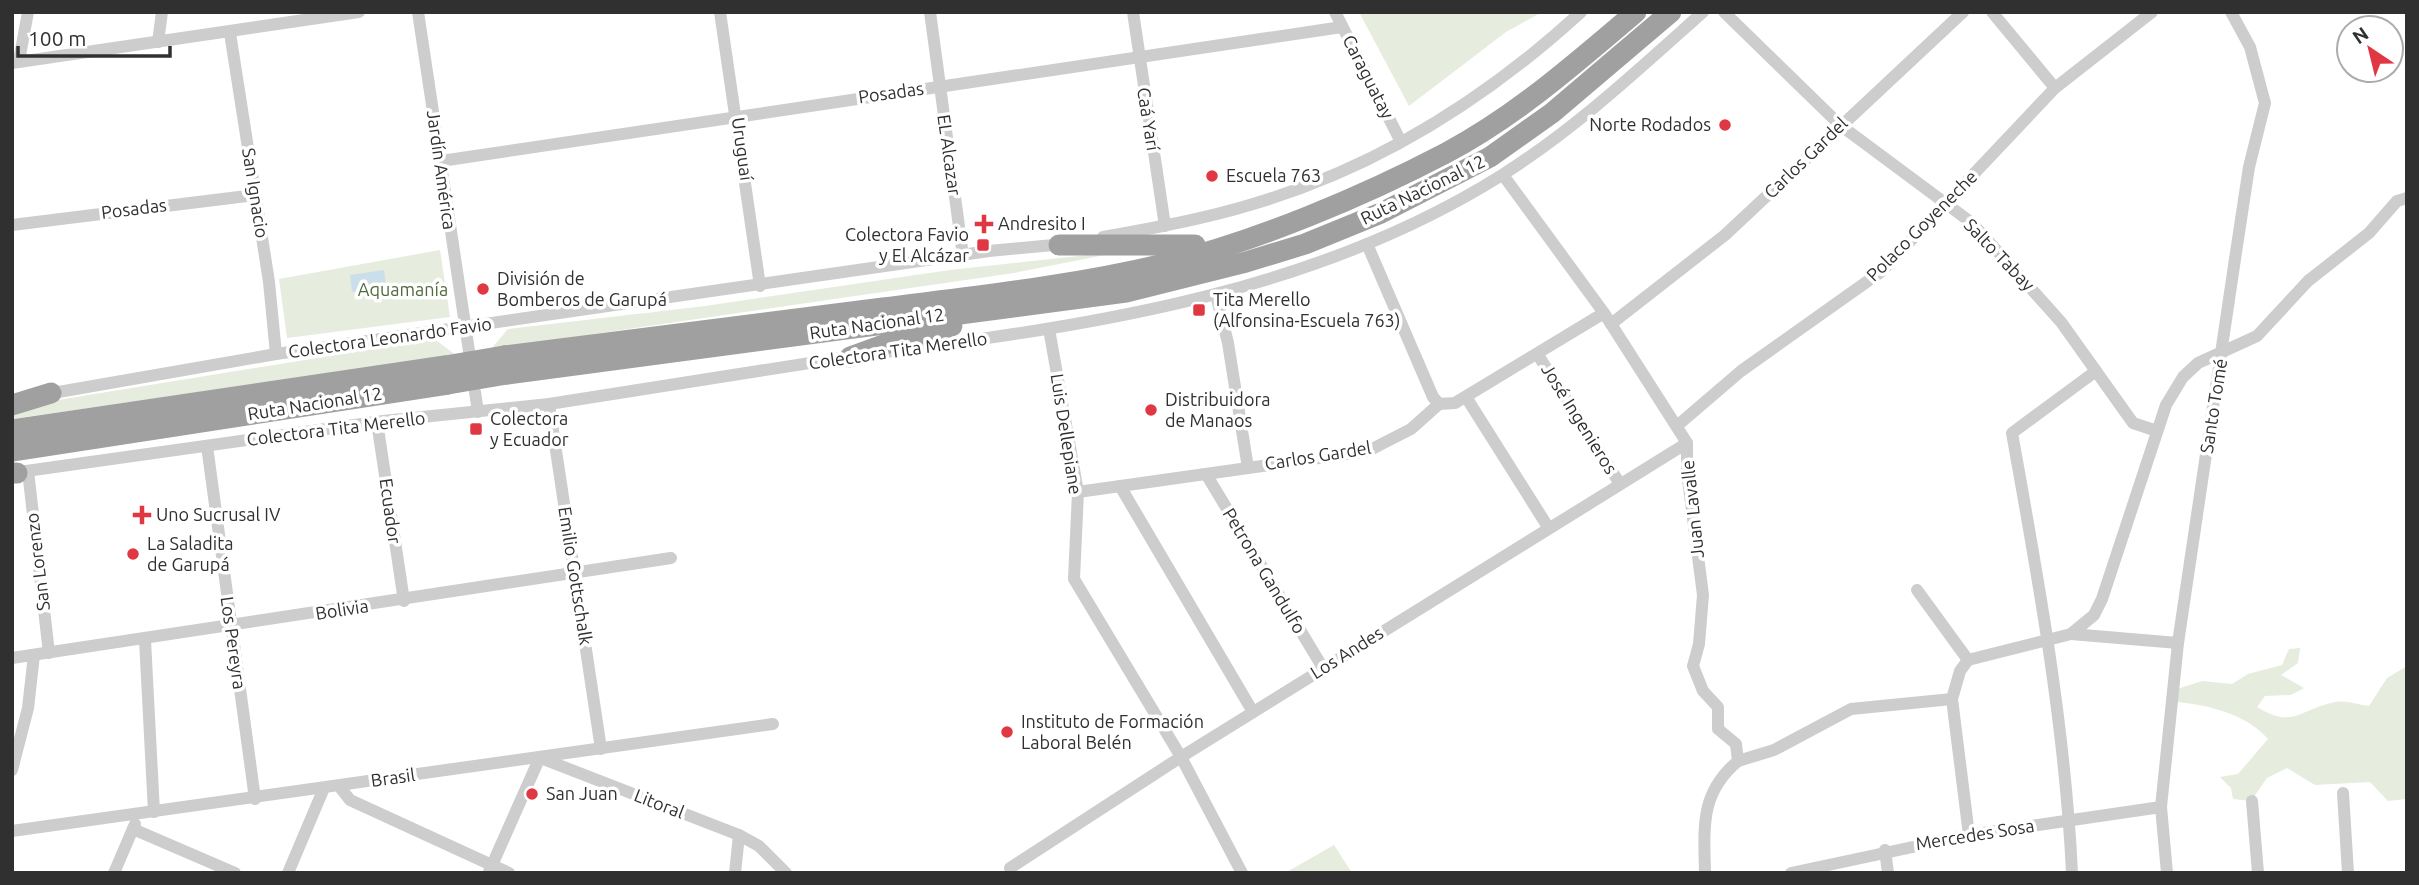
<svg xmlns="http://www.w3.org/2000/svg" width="2419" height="885" font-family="Ubuntu,sans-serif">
  <rect width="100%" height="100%" fill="#fff"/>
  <g fill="#e6ecde">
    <polygon points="1359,12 1542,12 1506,32 1409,106"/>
    <polygon points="440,250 450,317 287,338 279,279"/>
    <polygon points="1125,251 1014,273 491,349 508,329 705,306 950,270"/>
    <polygon points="434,339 456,355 12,419 12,411 27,405"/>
    <path d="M 2300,648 L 2298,663 L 2281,675 L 2304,688 L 2291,695 L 2265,696 L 2257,707 C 2294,730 2301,708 2336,702 C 2345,700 2360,705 2369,706 L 2387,678 L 2407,666 L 2407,799 L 2388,801 L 2370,782 L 2315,785 L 2287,768 L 2267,778 L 2251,801 L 2233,799 L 2231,788 L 2220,777 L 2238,774 L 2268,739 C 2248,715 2209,705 2178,702 L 2174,690 L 2202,681 L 2232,684 L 2248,674 L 2282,665 L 2289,649 Z"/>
    <polygon points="1334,845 1352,873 1285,873"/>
  </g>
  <polygon fill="#cbdfeb" points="384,270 386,286 352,292 350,275"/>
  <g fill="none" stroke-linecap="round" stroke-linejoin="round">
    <g stroke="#cdcdcd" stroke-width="12">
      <polyline points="418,12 469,351"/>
      <polyline points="720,12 760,286"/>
      <polyline points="930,12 963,256"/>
      <polyline points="1133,12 1165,226"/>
      <polyline points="1335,12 1401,142"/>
      <polyline points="1724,12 1840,125 1972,223 2061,322 2133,423 2157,431"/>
      <polyline points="1992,12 2055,88"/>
      <polyline points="230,33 269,282 276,354"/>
      <polyline points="158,42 162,12"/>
      <polyline points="19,61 28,12"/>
      <polyline points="12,63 359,12"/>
      <polyline points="441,161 1342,27"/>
      <path d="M 1503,175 L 1604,313 L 1687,443 L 1687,472 L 1703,595 L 1699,644 L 1693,666 L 1703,691 L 1718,707 L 1718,729 L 1736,744 L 1738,761 C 1700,793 1704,826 1705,873"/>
      <polyline points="12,225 255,195"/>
      <path d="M 1103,237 C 1153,228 1204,219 1253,204 C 1376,168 1487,98 1581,12"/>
      <polyline points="1367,244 1433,397 1439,404"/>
      <polyline points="1216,295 1228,343 1248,468"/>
      <polyline points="1611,324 1725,235 1963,12"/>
      <polyline points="1049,329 1078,492 1074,579 1181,757 1242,873"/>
      <path d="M 886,352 C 1099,324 1316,292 1502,175 C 1575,129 1638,70 1703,12"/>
      <polyline points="1538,355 1620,484"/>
      <polyline points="475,392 478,412"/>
      <polyline points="47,394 276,354 989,251 1064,244"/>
      <polyline points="1466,397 1548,527"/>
      <polyline points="549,404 601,749"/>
      <polyline points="377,422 404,601"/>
      <polyline points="1678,425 1741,371 1882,271 2055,88 2152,12"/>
      <polyline points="207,446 255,799"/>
      <polyline points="28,471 49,653"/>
      <polyline points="12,473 383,421 549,404 854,356"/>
      <polyline points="1206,474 1323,668"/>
      <polyline points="1120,486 1253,712"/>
      <polyline points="1078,492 1368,451 1411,429 1439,404 1455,403 1604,313"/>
      <polyline points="1917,590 1968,660"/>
      <polyline points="2071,634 2178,643"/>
      <polyline points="145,640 154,812"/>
      <polyline points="12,658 671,558"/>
      <polyline points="543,759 739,835 759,846 786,873"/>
      <polyline points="1738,761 1774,750 1851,709 1952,699"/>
      <polyline points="12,770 28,708 34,655"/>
      <polyline points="339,786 350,800 509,873"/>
      <polyline points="2343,793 2348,873"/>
      <polyline points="2252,801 2258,873"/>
      <polyline points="133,829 235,873"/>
      <polyline points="12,831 773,724"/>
      <polyline points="1969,835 1952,699 1960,671 1968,660 2071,634 2094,615 2102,599 2166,405 2183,377 2198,363 2257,336 2308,281 2369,233 2397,201 2407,198"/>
      <polyline points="1885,850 1888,873"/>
      <polyline points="1010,868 1181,757 1687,443"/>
      <polyline points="489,872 540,757"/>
      <polyline points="114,873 135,824"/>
      <polyline points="288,873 324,788"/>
      <polyline points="735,873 739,835"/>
      <polyline points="1791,873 1969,835 2161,807"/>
      <path d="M 2072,873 C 2065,725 2038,578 2012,433 L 2096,371"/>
      <polyline points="2167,873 2161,807 2178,643 2235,259 2249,167 2265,103 2250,47 2231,12"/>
    </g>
    <g stroke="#a0a0a0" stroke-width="21">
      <polyline points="1059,245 1195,245"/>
      <path d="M 504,356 C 630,340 756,324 883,308 C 977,296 1072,286 1164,264 C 1257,241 1362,197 1446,153 C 1516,116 1576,63 1636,12"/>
      <polyline points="850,357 894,341 952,326"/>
      <polyline points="507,374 1126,292 1246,262 1305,244 1381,213 1490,157 1552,113 1671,12"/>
      <polyline points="12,405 51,393"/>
      <polyline points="12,430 445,366"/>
      <polyline points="12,451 448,384"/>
      <polyline points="12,473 17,473"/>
    </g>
    <g stroke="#a0a0a0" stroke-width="21">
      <polyline points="445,366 504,356"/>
      <polyline points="448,384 507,374"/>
    </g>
  </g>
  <g fill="#e03843" stroke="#fff" stroke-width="2.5">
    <circle cx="1725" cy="125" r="7"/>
    <circle cx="1212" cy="176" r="7"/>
    <path d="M980.5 213.5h7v7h7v7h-7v7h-7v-7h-7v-7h7z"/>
    <rect x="976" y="238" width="14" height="14" rx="3.5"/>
    <circle cx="483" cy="289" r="7"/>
    <rect x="1192" y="303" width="14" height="14" rx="3.5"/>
    <circle cx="1151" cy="410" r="7"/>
    <rect x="469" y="422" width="14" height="14" rx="3.5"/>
    <path d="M138.5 504.5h7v7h7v7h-7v7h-7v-7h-7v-7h7z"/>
    <circle cx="133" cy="554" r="7"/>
    <circle cx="1007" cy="732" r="7"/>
    <circle cx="532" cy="794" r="7"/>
  </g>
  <g text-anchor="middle" stroke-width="7" stroke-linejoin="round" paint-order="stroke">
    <g font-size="18" fill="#303030" stroke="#fff">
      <text transform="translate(1368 77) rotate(63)" y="6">Caraguatay</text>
      <text transform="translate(891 93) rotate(-8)" y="6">Posadas</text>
      <text transform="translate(1148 119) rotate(81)" y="6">Caá Yarí</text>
      <text transform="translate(742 149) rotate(82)" y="6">Uruguaí</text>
      <text transform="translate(949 155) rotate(82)" y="6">EL Alcazar</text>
      <text transform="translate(1806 158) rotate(-44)" y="6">Carlos Gardel</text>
      <text transform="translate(441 170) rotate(82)" y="6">Jardín América</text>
      <text transform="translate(1423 190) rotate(-26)" y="6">Ruta Nacional 12</text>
      <text transform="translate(255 193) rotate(81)" y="6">San Ignacio</text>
      <text transform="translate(134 209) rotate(-7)" y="6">Posadas</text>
      <text transform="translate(1922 226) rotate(-45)" y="6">Polaco Goyeneche</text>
      <text transform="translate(1999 255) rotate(46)" y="6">Salto Tabay</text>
      <text transform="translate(877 324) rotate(-8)" y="6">Ruta Nacional 12</text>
      <text transform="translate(390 338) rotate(-8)" y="6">Colectora Leonardo Favio</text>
      <text transform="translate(898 351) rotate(-8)" y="6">Colectora Tita Merello</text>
      <text transform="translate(315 404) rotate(-9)" y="6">Ruta Nacional 12</text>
      <text transform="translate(2214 406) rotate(-81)" y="6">Santo Tomé</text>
      <text transform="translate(1579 419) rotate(58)" y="6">José Ingenieros</text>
      <text transform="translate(336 429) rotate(-7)" y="6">Colectora Tita Merello</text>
      <text transform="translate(1066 434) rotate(81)" y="6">Luis Dellepiane</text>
      <text transform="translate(1318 456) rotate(-9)" y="6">Carlos Gardel</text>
      <text transform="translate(1693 509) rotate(-96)" y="6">Juan Lavalle</text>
      <text transform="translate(390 511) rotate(82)" y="6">Ecuador</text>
      <text transform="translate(38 562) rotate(-97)" y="6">San Lorenzo</text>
      <text transform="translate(1264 571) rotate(59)" y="6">Petrona Gandulfo</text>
      <text transform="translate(575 576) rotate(81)" y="6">Emilio Gottschalk</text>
      <text transform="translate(342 610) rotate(-9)" y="6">Bolivia</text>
      <text transform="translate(233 643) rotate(82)" y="6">Los Pereyra</text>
      <text transform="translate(1347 653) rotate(-32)" y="6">Los Andes</text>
      <text transform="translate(393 778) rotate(-8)" y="6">Brasil</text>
      <text transform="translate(659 804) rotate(21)" y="6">Litoral</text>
      <text transform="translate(1975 835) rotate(-9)" y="6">Mercedes Sosa</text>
    </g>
    <g font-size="18" fill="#303030" stroke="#fff" text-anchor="start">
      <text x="1711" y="131" text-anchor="end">Norte Rodados</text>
      <text x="1226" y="182">Escuela 763</text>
      <text x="998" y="230">Andresito I</text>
      <text x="969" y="241" text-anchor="end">Colectora Favio<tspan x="969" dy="21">y El Alcázar</tspan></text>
      <text x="497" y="285">División de<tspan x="497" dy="21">Bomberos de Garupá</tspan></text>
      <text x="1213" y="306">Tita Merello<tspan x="1213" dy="21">(Alfonsina-Escuela 763)</tspan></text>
      <text x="1165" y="406">Distribuidora<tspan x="1165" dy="21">de Manaos</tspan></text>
      <text x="490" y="425">Colectora<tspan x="490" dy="21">y Ecuador</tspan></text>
      <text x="156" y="521">Uno Sucrusal IV</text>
      <text x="147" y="550">La Saladita<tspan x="147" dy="21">de Garupá</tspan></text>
      <text x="1021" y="728">Instituto de Formación<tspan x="1021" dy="21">Laboral Belén</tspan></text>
      <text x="546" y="800">San Juan</text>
    </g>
    <g font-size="18" fill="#526a3e" stroke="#fff">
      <text x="403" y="296">Aquamanía</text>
    </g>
  </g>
  <rect width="2419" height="885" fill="none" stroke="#303030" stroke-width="28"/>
  <g transform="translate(2370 49) rotate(325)"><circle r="33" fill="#ffffff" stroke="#acacac" stroke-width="2"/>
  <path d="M0-5L12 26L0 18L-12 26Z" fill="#e03843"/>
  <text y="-10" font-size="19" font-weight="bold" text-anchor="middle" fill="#303030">N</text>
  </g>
  <path d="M18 46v10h152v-10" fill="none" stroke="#303030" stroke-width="3.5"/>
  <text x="28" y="46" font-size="21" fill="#303030" stroke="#ffffff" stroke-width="5" paint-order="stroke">100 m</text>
</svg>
